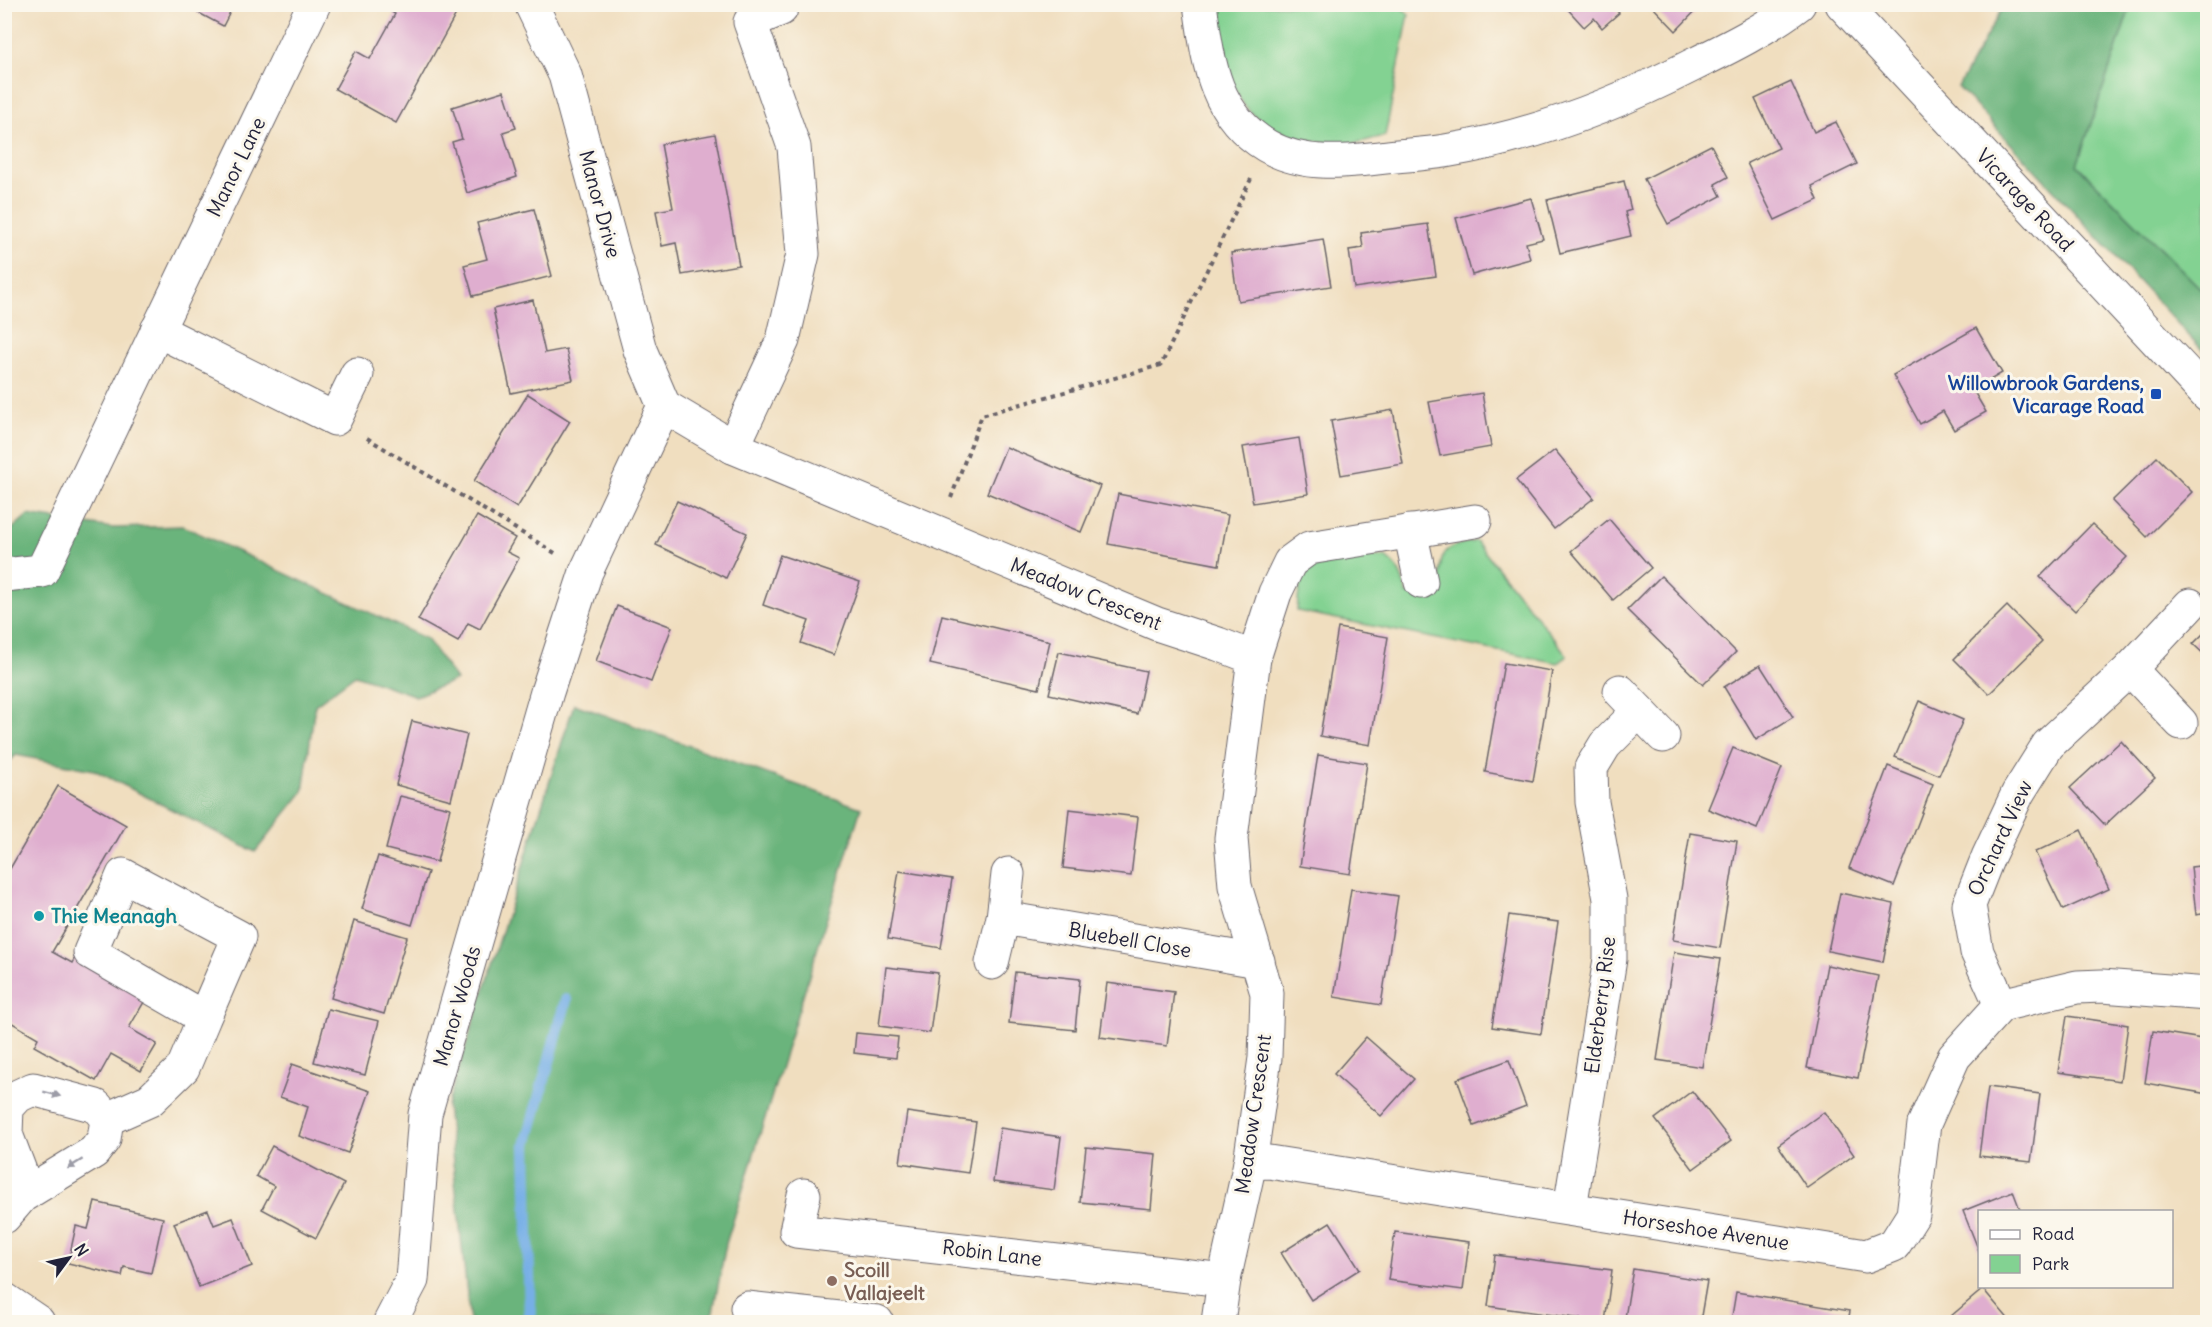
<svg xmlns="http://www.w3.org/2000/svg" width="2212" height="1327" font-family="Delius,sans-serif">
  <rect width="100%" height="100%" fill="#fbf7ec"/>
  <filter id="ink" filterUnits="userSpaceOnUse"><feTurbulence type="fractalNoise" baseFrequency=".0167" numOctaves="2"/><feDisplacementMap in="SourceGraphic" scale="12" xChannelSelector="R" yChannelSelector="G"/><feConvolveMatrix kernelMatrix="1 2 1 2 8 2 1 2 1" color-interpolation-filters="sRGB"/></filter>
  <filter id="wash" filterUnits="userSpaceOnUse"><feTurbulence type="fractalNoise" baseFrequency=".008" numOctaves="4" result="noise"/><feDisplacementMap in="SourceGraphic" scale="24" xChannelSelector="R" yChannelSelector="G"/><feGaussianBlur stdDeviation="1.35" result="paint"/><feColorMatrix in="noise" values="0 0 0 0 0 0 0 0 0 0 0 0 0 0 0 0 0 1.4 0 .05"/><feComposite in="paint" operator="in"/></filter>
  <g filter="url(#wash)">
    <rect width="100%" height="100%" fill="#f0debf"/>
    <g fill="#83d292" stroke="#527a66" stroke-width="1.5">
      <path d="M 1217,5 L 1398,5 L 1409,14 L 1385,136 C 1374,138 1363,142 1353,143 C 1311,145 1255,133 1236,91 C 1224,64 1222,33 1217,5 Z"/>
      <polygon points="2131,5 2207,5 2207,295 2077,165"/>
      <path d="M 1476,541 L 1567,655 L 1558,663 L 1297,611 C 1298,602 1298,587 1303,579 C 1318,555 1360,557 1385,557 C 1400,567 1402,577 1407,594 L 1441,588 C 1439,554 1441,546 1476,541 Z"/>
    </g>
    <g fill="#6ab47c" stroke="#466b5c" stroke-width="1.5">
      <polygon points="2004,5 2131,5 2077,165 2207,295 2207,355 1958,87"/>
      <polygon points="28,515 113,528 183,526 427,639 456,680 416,696 355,675 315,705 303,792 255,852 94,770 16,755 5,766 5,535"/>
      <polygon points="574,704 861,808 726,1244 711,1322 470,1322 447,1106"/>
    </g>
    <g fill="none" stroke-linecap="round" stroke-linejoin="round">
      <polyline stroke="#76afe6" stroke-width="12" points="530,1322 526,1145 566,1000"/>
    </g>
    <g id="blocks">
      <g fill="#dfaecf">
        <polygon points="182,4 234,4 223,26"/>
        <polygon points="378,4 439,4 456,14 396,123 335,89 356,51 370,59 395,14"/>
        <polygon points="1563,4 1610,4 1619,13 1602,28 1594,18 1584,27"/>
        <polygon points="1650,4 1702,4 1676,31"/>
        <polygon points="1791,82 1814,132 1836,122 1857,164 1812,186 1818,200 1775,220 1747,163 1779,148 1755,99"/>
        <polygon points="504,91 516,128 503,132 517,177 467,193 452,142 462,139 452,107"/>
        <polygon points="715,134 739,265 682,275 676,243 662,246 656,211 673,208 661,144"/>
        <polygon points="1711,145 1728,177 1715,184 1721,196 1668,224 1644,179"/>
        <polygon points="1624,181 1631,210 1625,212 1631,236 1560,253 1547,200"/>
        <polygon points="1531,198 1543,239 1526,243 1530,259 1472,275 1456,218"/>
        <polygon points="534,209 552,276 473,296 464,265 487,259 477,223"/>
        <polygon points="1428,224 1436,276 1354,288 1349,250 1363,248 1361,233"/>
        <polygon points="1323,239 1331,286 1238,301 1231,253"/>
        <polygon points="533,300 545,353 566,349 573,380 511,393 493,309"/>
        <polygon points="1976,328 2002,373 1973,390 1986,412 1954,430 1943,411 1920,424 1893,375"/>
        <polygon points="1482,393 1491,447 1440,456 1429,402"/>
        <polygon points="528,394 570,421 517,508 474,481"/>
        <polygon points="1393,410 1403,464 1341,475 1331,421"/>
        <polygon points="1299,438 1308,494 1253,503 1243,447"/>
        <polygon points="1006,447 1100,486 1081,532 987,493"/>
        <polygon points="1555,450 1594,498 1554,529 1516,480"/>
        <polygon points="2157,457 2192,492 2147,537 2112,501"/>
        <polygon points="1118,494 1228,515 1219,565 1108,544"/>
        <polygon points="677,501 747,533 726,578 656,545"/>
        <polygon points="477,516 515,538 507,552 519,558 480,629 468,623 458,642 418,620"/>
        <polygon points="1609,519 1651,568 1613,600 1571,551"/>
        <polygon points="2092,524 2127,557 2075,611 2040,577"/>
        <polygon points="780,555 860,582 834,655 801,643 809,621 763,605"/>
        <polygon points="1661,576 1736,652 1703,685 1627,610"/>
        <polygon points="617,606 672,627 651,682 596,661"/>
        <polygon points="2007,606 2042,642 1989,694 1954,659"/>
        <polygon points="942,615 1050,641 1039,689 930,664"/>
        <polygon points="1338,628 1388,637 1370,745 1320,736"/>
        <polygon points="2208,629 2208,658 2193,644"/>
        <polygon points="1059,652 1146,671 1137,714 1049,694"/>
        <polygon points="1504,663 1552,671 1533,781 1485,772"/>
        <polygon points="1760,665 1793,717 1756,740 1724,687"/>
        <polygon points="1919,701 1963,720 1939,775 1895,757"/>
        <polygon points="412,721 467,735 451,800 396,785"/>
        <polygon points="2121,741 2155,778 2105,825 2070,788"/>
        <polygon points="1733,748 1782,768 1757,829 1708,809"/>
        <polygon points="1318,755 1367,763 1350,874 1300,866"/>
        <polygon points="1888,766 1933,784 1894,886 1849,868"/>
        <polygon points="58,786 126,825 52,952 72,963 77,954 148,995 129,1028 157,1044 141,1071 111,1054 96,1081 34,1046 38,1038 9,1021 4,1029 4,879"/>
        <polygon points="400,796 450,808 437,862 386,849"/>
        <polygon points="1069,809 1138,817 1131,876 1063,868"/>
        <polygon points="2081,830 2109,889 2063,910 2035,852"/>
        <polygon points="1690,833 1737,841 1720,948 1673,940"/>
        <polygon points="378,856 428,872 412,925 362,909"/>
        <polygon points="2208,865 2208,913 2196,915 2191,867"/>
        <polygon points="899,871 952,879 941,948 888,939"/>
        <polygon points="1351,889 1398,896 1381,1005 1334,997"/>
        <polygon points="1840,893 1894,904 1883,962 1828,951"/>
        <polygon points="1509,915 1558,922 1541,1034 1492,1027"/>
        <polygon points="354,921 407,937 384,1014 331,998"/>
        <polygon points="1674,952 1720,959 1702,1067 1657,1060"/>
        <polygon points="1827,965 1878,976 1858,1078 1807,1068"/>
        <polygon points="886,967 938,973 930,1033 879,1026"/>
        <polygon points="1015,972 1080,979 1075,1030 1009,1023"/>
        <polygon points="1107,983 1174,992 1167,1046 1100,1037"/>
        <polygon points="328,1009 379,1021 365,1075 314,1062"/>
        <polygon points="2067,1016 2128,1025 2120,1081 2058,1072"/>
        <polygon points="2153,1031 2208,1040 2208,1094 2145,1083"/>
        <polygon points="856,1033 898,1037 896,1058 854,1053"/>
        <polygon points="1366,1037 1414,1079 1381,1116 1334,1074"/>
        <polygon points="1509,1060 1526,1106 1474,1126 1457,1079"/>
        <polygon points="292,1064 370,1091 348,1153 299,1136 308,1107 280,1097"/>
        <polygon points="1988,1087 2040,1094 2031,1162 1979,1156"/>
        <polygon points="1692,1091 1731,1141 1693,1169 1655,1119"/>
        <polygon points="907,1112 976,1122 968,1173 900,1163"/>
        <polygon points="1824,1112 1854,1155 1807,1188 1778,1145"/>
        <polygon points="1000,1128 1061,1137 1054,1190 993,1182"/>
        <polygon points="272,1146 344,1184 316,1238 262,1209 274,1186 256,1176"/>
        <polygon points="1086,1147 1156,1154 1151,1209 1080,1202"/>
        <polygon points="2013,1191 2021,1212 1980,1212 1979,1251 1963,1211"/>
        <polygon points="95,1202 163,1218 151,1273 124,1267 122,1276 68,1263 76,1226 88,1229"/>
        <polygon points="208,1210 214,1225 233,1218 252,1266 199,1287 174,1223"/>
        <polygon points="1330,1222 1360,1269 1311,1300 1281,1253"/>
        <polygon points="1395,1232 1469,1242 1463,1290 1388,1280"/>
        <polygon points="1495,1255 1612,1270 1605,1322 1488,1306"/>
        <polygon points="1633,1269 1707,1281 1700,1322 1649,1322 1625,1318"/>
        <polygon points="1983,1289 2011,1322 1944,1322"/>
        <polygon points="1736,1292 1850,1311 1848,1322 1731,1322"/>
      </g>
    </g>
  </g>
  <g filter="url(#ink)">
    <use href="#blocks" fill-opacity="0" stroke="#6a6469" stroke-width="1.5"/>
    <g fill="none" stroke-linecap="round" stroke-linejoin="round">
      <defs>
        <g id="minor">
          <polyline points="531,4 565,75 640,350 664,406 733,447 1157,624 1218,644 1254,658 1231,838 1235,886 1267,993 1265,1058 1250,1163 1224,1280 1218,1322"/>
          <path d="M 1200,4 C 1208,60 1213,114 1267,146 C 1303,167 1347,162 1387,157 C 1406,155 1426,154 1445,151 C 1532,137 1615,105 1693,65 C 1730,47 1766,29 1799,4"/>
          <polyline points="157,330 335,419 357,374"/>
          <polyline points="733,447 783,340 803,254 794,147 750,22 781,9"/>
          <polyline points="1410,531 1421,582"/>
          <polyline points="4,575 42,571 314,4"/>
          <polyline points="1254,658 1275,593 1290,562 1309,548 1475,521"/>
          <polyline points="2130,669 2181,723"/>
          <polyline points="1620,691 1663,736"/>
          <polyline points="1003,918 1008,874"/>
          <polyline points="992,963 1003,918 1258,961"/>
          <polyline points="2001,1005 1977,952 1969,905 1988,857 2018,793 2048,745 2130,669 2190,605"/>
          <polyline points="2001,1005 2077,987 2102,986 2208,994"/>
          <polyline points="107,1119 150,1100 183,1068 204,1018 90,952 123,875 239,937 204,1018"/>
          <polyline points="1250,1163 1269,1162 1866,1256 1894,1245 1913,1215 1924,1124 1954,1057 2001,1005"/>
          <polyline points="804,1195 796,1231 1224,1280"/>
          <polyline points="1570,1208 1610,959 1610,899 1592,802 1591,768 1605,745 1639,711"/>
          <polyline points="4,1217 22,1196 94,1152 104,1139 107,1119 96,1106 33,1089 18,1096 7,1108 6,1134 20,1171 22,1196"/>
          <polyline points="4,1299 38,1322"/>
          <polyline points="747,1308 877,1322"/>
          <polyline points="390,1322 412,1280 425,1114 547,692 586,572 664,406"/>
        </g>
        <polyline id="highway" points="1842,4 2208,396"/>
      </defs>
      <use href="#minor" stroke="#6a6469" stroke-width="35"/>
      <use href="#highway" stroke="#6a6469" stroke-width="35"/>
      <g stroke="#6a6469" stroke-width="4" stroke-dasharray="4.5 4.5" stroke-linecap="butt">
        <polyline points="367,438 555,553"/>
        <polyline points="951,498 982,415 1161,365 1251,179"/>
      </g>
      <use href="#minor" stroke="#fff" stroke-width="33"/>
      <use href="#highway" stroke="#fff" stroke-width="33"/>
    </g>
    <defs><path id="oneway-solid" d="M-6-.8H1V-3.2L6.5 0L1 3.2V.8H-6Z" transform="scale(1.5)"/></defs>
    <g fill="#9c9ca7">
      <use href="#oneway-solid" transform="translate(52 1094) rotate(15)"/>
      <use href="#oneway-solid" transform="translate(75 1164) rotate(148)"/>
    </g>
  </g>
  <rect fill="#1a4fb4" stroke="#fbf7ec" stroke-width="2" x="2150" y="388" width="12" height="12" rx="3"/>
  <circle fill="#0f9aa8" stroke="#fbf7ec" stroke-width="2" cx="39" cy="916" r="6"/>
  <circle fill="#8d6e63" stroke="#fbf7ec" stroke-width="2" cx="832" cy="1281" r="6"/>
  <g text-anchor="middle" stroke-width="6" stroke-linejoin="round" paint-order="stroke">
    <g font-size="20" fill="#22223b" stroke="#fbf7ec">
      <text transform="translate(236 167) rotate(-64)" y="7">Manor Lane</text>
      <text transform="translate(2025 200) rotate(47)" y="7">Vicarage Road</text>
      <text transform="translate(600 204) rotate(75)" y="7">Manor Drive</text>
      <text transform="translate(1086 594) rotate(22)" y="7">Meadow Crescent</text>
      <text transform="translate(2000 838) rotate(-65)" y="7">Orchard View</text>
      <text transform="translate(1130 940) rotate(10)" y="7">Bluebell Close</text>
      <text transform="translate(1600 1005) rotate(-83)" y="7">Elderberry Rise</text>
      <text transform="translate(457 1006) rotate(-74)" y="7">Manor Woods</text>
      <text transform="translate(1253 1114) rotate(-82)" y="7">Meadow Crescent</text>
      <text transform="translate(1706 1230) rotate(9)" y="7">Horseshoe Avenue</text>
      <text transform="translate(992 1253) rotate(7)" y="7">Robin Lane</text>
    </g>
    <g font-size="20" font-weight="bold" fill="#164399" stroke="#fbf7ec" text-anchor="end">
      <text x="2144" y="390">Willowbrook Gardens,<tspan x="2144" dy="23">Vicarage Road</tspan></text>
    </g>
    <g font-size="20" font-weight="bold" fill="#0d838f" stroke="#fbf7ec" text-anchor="start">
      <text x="51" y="923">Thie Meanagh</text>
    </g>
    <g font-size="20" font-weight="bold" fill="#785e54" stroke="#fbf7ec" text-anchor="start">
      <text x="844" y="1277">Scoill<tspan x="844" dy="23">Vallajeelt</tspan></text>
    </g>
  </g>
  <rect width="2212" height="1327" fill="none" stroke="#fbf7ec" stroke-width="24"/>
  <rect x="1978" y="1210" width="195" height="78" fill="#fbf7ec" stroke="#a4a2a5" stroke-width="1.5"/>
  <rect x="1990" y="1230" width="30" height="9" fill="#ffffff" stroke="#a4a2a5" stroke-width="1.5"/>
  <text x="2032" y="1240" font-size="18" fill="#22223b">Road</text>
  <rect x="1990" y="1255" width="30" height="18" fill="#83d292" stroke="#a4a2a5" stroke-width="1.5"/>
  <text x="2032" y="1270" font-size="18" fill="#22223b">Park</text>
  <g transform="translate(69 1258) rotate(57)" stroke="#fbf7ec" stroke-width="4.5" paint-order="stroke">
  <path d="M0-4.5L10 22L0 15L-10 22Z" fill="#22223b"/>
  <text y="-9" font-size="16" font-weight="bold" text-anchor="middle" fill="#22223b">N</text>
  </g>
</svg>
